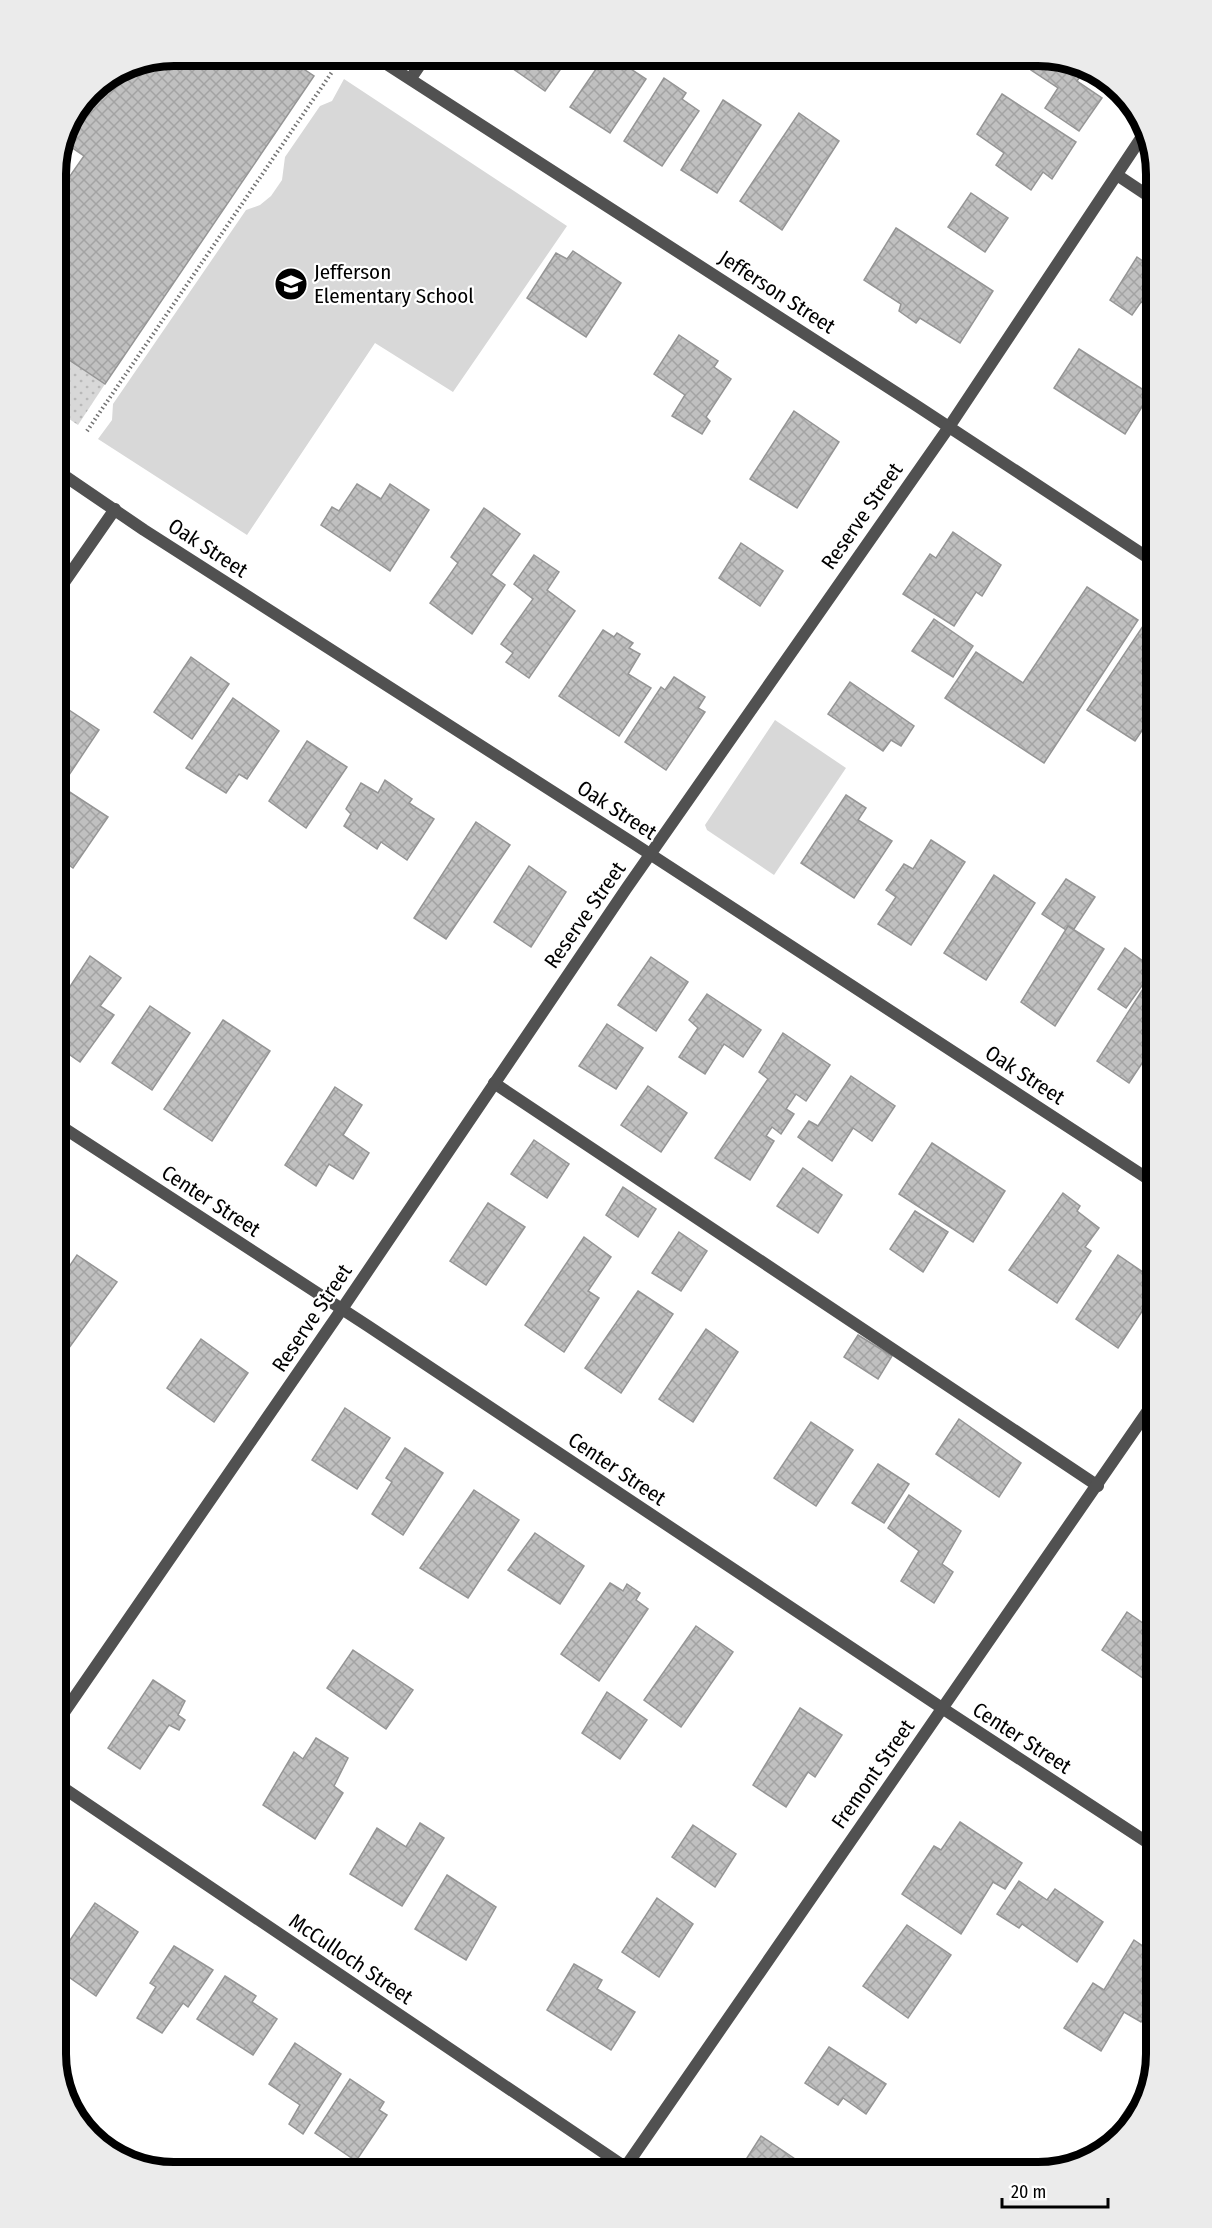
<svg xmlns="http://www.w3.org/2000/svg" width="1212" height="2228" font-family="'Fira Sans Condensed',sans-serif">
  <defs>
    <pattern id="park-dots" width="8" height="8" patternUnits="userSpaceOnUse" patternTransform="scale(1.5)"><rect width="8" height="8" fill="#d8d8d8"/><path d="M2 2h.1M6 6h.1" fill="none" stroke="#b8b8b8" stroke-width="1.8" stroke-linecap="round"/></pattern>
    <pattern id="building-cross-hatch" width="8" height="8" patternUnits="userSpaceOnUse" patternTransform="scale(1.5)"><rect width="8" height="8" fill="#c0c0c0"/><path d="M0 0l8 8M0 8l8-8" fill="none" stroke="#a3a3a3"/></pattern>
  </defs>
  <rect width="100%" height="100%" fill="#fff"/>
  <g fill="#d8d8d8">
    <polygon points="344,79 567,226 453,392 375,343 247,535 98,439 112,420 113,404 246,210 260,205 271,196 282,180 285,157 320,106 332,101"/>
    <polygon points="775,720 846,768 774,875 707,830 705,825"/>
  </g>
  <polygon fill="url(#park-dots)" points="56,351 105,384 78,425 56,410"/>
  <g fill="url(#building-cross-hatch)" stroke="#959595" stroke-width="1.5">
    <polygon points="174,56 284,56 314,76 105,384 56,351 56,196 84,156 62,141 65,128 90,90 129,64"/>
    <polygon points="511,56 570,56 545,91 506,64"/>
    <polygon points="605,56 637,56 639,57 631,69 646,79 610,133 570,107"/>
    <polygon points="1040,56 1046,56 1085,69 1077,81 1102,98 1079,131 1045,108 1058,88 1031,70"/>
    <polygon points="664,78 686,93 682,99 699,111 662,166 624,141"/>
    <polygon points="1002,94 1076,142 1052,179 1043,172 1031,190 996,165 1004,153 977,134"/>
    <polygon points="723,100 761,125 717,193 681,170"/>
    <polygon points="799,113 839,141 782,230 740,201"/>
    <polygon points="971,193 1008,218 985,252 948,227"/>
    <polygon points="896,228 993,291 960,343 920,318 916,323 899,311 901,304 864,280"/>
    <polygon points="573,251 621,283 586,337 527,298 556,253 567,259"/>
    <polygon points="1137,257 1156,270 1156,312 1141,302 1132,315 1110,300"/>
    <polygon points="679,335 718,361 714,367 731,379 706,417 710,421 702,434 672,416 685,395 654,374"/>
    <polygon points="1079,349 1150,394 1125,434 1054,388"/>
    <polygon points="794,411 839,442 797,508 750,479"/>
    <polygon points="357,484 381,499 390,484 429,510 390,571 321,525 332,507 339,511"/>
    <polygon points="484,508 520,534 491,575 505,585 472,634 430,603 458,563 451,557"/>
    <polygon points="953,532 1001,565 982,596 976,592 954,626 903,594 930,554 936,558"/>
    <polygon points="741,543 783,571 760,606 719,578"/>
    <polygon points="534,555 559,572 547,590 575,611 529,678 506,662 513,653 501,644 533,599 514,584"/>
    <polygon points="1087,587 1138,620 1044,763 945,698 976,652 1023,683"/>
    <polygon points="934,619 973,646 953,677 912,651"/>
    <polygon points="1145,623 1156,631 1156,717 1153,714 1135,741 1087,710"/>
    <polygon points="603,630 614,637 617,633 633,643 629,648 640,654 628,674 651,688 619,736 559,696"/>
    <polygon points="191,657 229,684 192,739 154,712"/>
    <polygon points="674,677 705,697 698,708 705,712 666,770 625,742 661,687 665,690"/>
    <polygon points="850,682 914,726 901,746 891,740 883,751 828,714"/>
    <polygon points="233,698 279,731 247,779 239,774 226,793 186,768"/>
    <polygon points="57,702 99,730 65,781 56,774"/>
    <polygon points="307,741 347,767 306,828 269,801"/>
    <polygon points="385,780 412,799 409,803 434,819 407,860 381,842 377,849 344,826 351,814 346,809 361,783 378,793"/>
    <polygon points="65,789 108,817 73,868 56,856 56,803"/>
    <polygon points="846,795 866,808 858,820 892,841 854,898 801,863"/>
    <polygon points="476,822 510,845 446,939 414,918"/>
    <polygon points="931,840 965,862 911,945 878,924 896,897 886,890 904,864 913,869"/>
    <polygon points="529,866 566,892 531,947 494,922"/>
    <polygon points="994,875 1035,903 986,980 944,953"/>
    <polygon points="1066,879 1095,897 1074,929 1068,926 1066,930 1042,914"/>
    <polygon points="1068,926 1104,949 1055,1026 1021,1002"/>
    <polygon points="1125,948 1154,969 1126,1008 1098,989"/>
    <polygon points="90,956 121,978 100,1006 114,1015 80,1062 56,1045 56,1008"/>
    <polygon points="651,957 688,982 656,1031 618,1005"/>
    <polygon points="1143,989 1156,998 1156,1042 1129,1083 1097,1061"/>
    <polygon points="707,994 761,1030 743,1057 724,1044 705,1074 679,1057 698,1028 689,1020"/>
    <polygon points="150,1006 190,1033 152,1090 112,1063"/>
    <polygon points="223,1020 270,1051 212,1141 164,1109"/>
    <polygon points="607,1024 643,1048 616,1089 579,1066"/>
    <polygon points="783,1033 830,1065 806,1101 796,1094 786,1109 794,1114 781,1134 772,1127 766,1136 774,1141 750,1180 715,1158 768,1079 759,1072"/>
    <polygon points="851,1076 895,1106 872,1141 853,1128 832,1161 798,1137 809,1121 818,1126"/>
    <polygon points="648,1086 687,1113 661,1152 621,1125"/>
    <polygon points="335,1087 362,1105 343,1135 369,1153 353,1179 329,1164 316,1186 285,1165"/>
    <polygon points="534,1140 569,1164 547,1198 511,1174"/>
    <polygon points="932,1143 1005,1191 973,1242 899,1194"/>
    <polygon points="803,1168 842,1195 818,1233 777,1206"/>
    <polygon points="623,1187 656,1209 638,1237 606,1215"/>
    <polygon points="1063,1193 1080,1206 1077,1211 1099,1228 1085,1247 1091,1251 1057,1303 1009,1270"/>
    <polygon points="488,1203 525,1227 486,1285 450,1261"/>
    <polygon points="915,1211 948,1232 923,1272 890,1249"/>
    <polygon points="679,1232 707,1251 681,1291 652,1273"/>
    <polygon points="584,1237 611,1257 588,1291 599,1298 564,1352 525,1325"/>
    <polygon points="77,1255 117,1282 66,1352 56,1345 56,1286"/>
    <polygon points="1118,1255 1156,1281 1156,1290 1118,1348 1076,1319"/>
    <polygon points="638,1291 673,1314 621,1393 585,1368"/>
    <polygon points="706,1329 738,1352 693,1422 659,1399"/>
    <polygon points="858,1335 892,1356 878,1379 844,1357"/>
    <polygon points="201,1339 248,1373 214,1422 167,1388"/>
    <polygon points="345,1408 390,1438 357,1489 312,1460"/>
    <polygon points="959,1419 1021,1463 999,1497 936,1454"/>
    <polygon points="811,1422 853,1450 816,1506 774,1478"/>
    <polygon points="405,1448 443,1473 403,1535 372,1514 392,1482 386,1478"/>
    <polygon points="878,1464 909,1484 884,1523 852,1503"/>
    <polygon points="474,1490 519,1520 468,1598 420,1568"/>
    <polygon points="909,1495 961,1531 942,1564 953,1572 934,1603 901,1581 919,1551 888,1528"/>
    <polygon points="535,1533 584,1566 560,1604 508,1570"/>
    <polygon points="610,1583 623,1591 627,1584 640,1593 636,1600 648,1609 599,1681 561,1654"/>
    <polygon points="1127,1612 1153,1630 1156,1625 1156,1687 1102,1650"/>
    <polygon points="696,1626 733,1652 681,1727 644,1700"/>
    <polygon points="353,1650 413,1690 386,1729 327,1688"/>
    <polygon points="153,1680 185,1701 178,1715 185,1720 179,1730 169,1725 140,1769 108,1748"/>
    <polygon points="607,1692 647,1720 620,1759 582,1733"/>
    <polygon points="800,1708 842,1735 815,1777 808,1772 786,1807 753,1785"/>
    <polygon points="316,1738 348,1758 334,1786 343,1793 315,1839 263,1805 294,1752 303,1759"/>
    <polygon points="960,1822 1022,1863 1005,1889 993,1882 961,1934 902,1894 934,1846 941,1850"/>
    <polygon points="420,1823 444,1838 402,1906 350,1874 377,1828 406,1847"/>
    <polygon points="693,1825 736,1854 715,1887 672,1857"/>
    <polygon points="447,1875 496,1907 466,1960 415,1929"/>
    <polygon points="1019,1881 1047,1900 1055,1889 1103,1922 1077,1962 1022,1924 1019,1928 997,1914"/>
    <polygon points="657,1898 693,1924 659,1977 622,1952"/>
    <polygon points="95,1903 138,1932 96,1996 56,1968 56,1961"/>
    <polygon points="907,1925 951,1955 908,2018 863,1986"/>
    <polygon points="1134,1940 1156,1955 1156,2006 1153,2004 1141,2022 1124,2012 1101,2051 1064,2028 1093,1983 1104,1990"/>
    <polygon points="174,1946 213,1970 188,2007 183,2003 162,2033 137,2018 156,1987 150,1983"/>
    <polygon points="574,1964 602,1980 597,1989 635,2012 611,2050 547,2010"/>
    <polygon points="225,1976 256,1996 252,2002 277,2019 253,2055 197,2019"/>
    <polygon points="295,2043 341,2074 303,2134 289,2124 300,2105 269,2084"/>
    <polygon points="829,2047 886,2084 866,2114 843,2098 838,2105 805,2083"/>
    <polygon points="350,2079 384,2102 379,2110 387,2115 356,2161 315,2133"/>
    <polygon points="761,2136 813,2171 812,2172 738,2172"/>
  </g>
  <g fill="none" stroke-linecap="round" stroke-linejoin="round">
    <polyline stroke="#737373" stroke-width="4" stroke-dasharray="1.5 3" stroke-linecap="butt" points="87,431 332,72"/>
    <g stroke="#515151" stroke-width="12">
      <polyline points="1117,175 1156,201"/>
      <polyline points="494,1083 1098,1486"/>
      <polyline points="1113,2139 1146,2089"/>
    </g>
    <g stroke="#515151" stroke-width="12">
      <polyline points="411,78 426,56"/>
      <polyline points="56,470 144,530 633,843 1156,1184"/>
      <polyline points="56,594 115,509"/>
      <polyline points="56,1123 368,1326 942,1708 1156,1848"/>
      <polyline points="56,1724 342,1309 626,889 949,427 1147,129"/>
      <polyline points="56,1783 625,2167"/>
      <polyline points="622,2172 1156,1399"/>
    </g>
    <polyline stroke="#515151" stroke-width="12" points="374,56 917,406 1156,563"/>
  </g>
  <defs>
    <symbol id="school-disc" viewBox="-11 -11 22 22"><circle r="9.5" fill="#000" stroke="#fff"/><path d="M0-5L7-2L0 1L-7-2ZM-4 1L0 2.5L4 1V4Q0 6-4 4Z" fill="#fff"/></symbol>
  </defs>
  <g fill-rule="evenodd">
    <use href="#school-disc" x="272" y="265" width="38" height="38"/>
  </g>
  <g text-anchor="middle" stroke-width="4.5" stroke-linejoin="round" paint-order="stroke">
    <g font-size="21" fill="#000" stroke="#fff" text-anchor="start">
      <text x="314" y="279">Jefferson<tspan x="314" dy="24">Elementary School</tspan></text>
    </g>
    <g font-size="21" fill="#000" stroke="#fff">
      <text transform="translate(777 292) rotate(33)" y="7">Jefferson Street</text>
      <text transform="translate(862 516) rotate(-55)" y="7">Reserve Street</text>
      <text transform="translate(208 548) rotate(33)" y="7">Oak Street</text>
      <text transform="translate(617 810) rotate(33)" y="7">Oak Street</text>
      <text transform="translate(585 915) rotate(-55)" y="7">Reserve Street</text>
      <text transform="translate(1025 1075) rotate(33)" y="7">Oak Street</text>
      <text transform="translate(211 1201) rotate(33)" y="7">Center Street</text>
      <text transform="translate(312 1318) rotate(-56)" y="7">Reserve Street</text>
      <text transform="translate(617 1469) rotate(34)" y="7">Center Street</text>
      <text transform="translate(1022 1738) rotate(33)" y="7">Center Street</text>
      <text transform="translate(873 1774) rotate(-55)" y="7">Fremont Street</text>
      <text transform="translate(351 1959) rotate(34)" y="7">McCulloch Street</text>
    </g>
  </g>
  <path d="M0 0H1212V2228H0ZM174 66H1038A108 108 0 0 1 1146 174V2054A108 108 0 0 1 1038 2162H174A108 108 0 0 1 66 2054V174A108 108 0 0 1 174 66Z" fill="#ebebeb" fill-rule="evenodd"/>
  <path fill="none" stroke="#000" stroke-width="8" d="M174 66H1038A108 108 0 0 1 1146 174V2054A108 108 0 0 1 1038 2162H174A108 108 0 0 1 66 2054V174A108 108 0 0 1 174 66Z"/>
  <path d="M1002 2198v9h106v-9" fill="none" stroke="#000000" stroke-width="3"/>
  <text x="1011" y="2198" font-size="18" fill="#000000" stroke="#ffffff" stroke-width="4.5" paint-order="stroke">20 m</text>
</svg>
